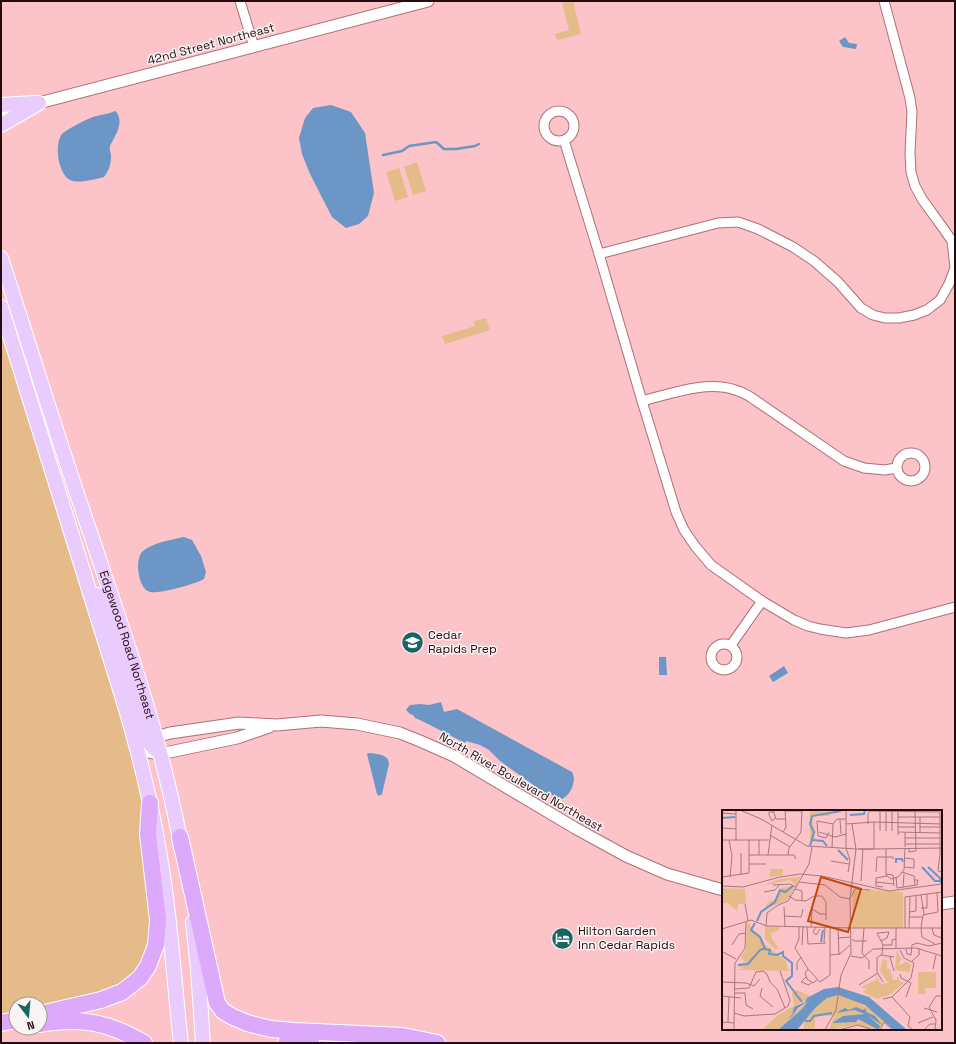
<svg xmlns="http://www.w3.org/2000/svg" width="956" height="1044" font-family="'Space Grotesk',sans-serif">
  <rect width="100%" height="100%" fill="#fcc3c9"/>
  <g fill="#e4bb89">
    <polygon points="571,1 573,1 581,34 557,40 555,34 569,30 562,3"/>
    <polygon points="417,162 426,191 413,195 404,167"/>
    <polygon points="399,168 408,197 395,201 386,172"/>
    <polygon points="1,307 150,803 156,945 122,992 40,1009 40,1004 16,1004 16,1014 1,1018"/>
    <polygon points="486,318 490,330 445,344 442,336 475,326 474,321"/>
  </g>
  <g fill="#6c96c5">
    <polygon points="845,37 849,43 857,44 856,49 843,47 839,41"/>
    <polygon points="331,105 351,112 365,133 374,193 368,216 359,224 346,228 332,217 310,174 302,154 299,138 305,118 313,108"/>
    <path d="M 115,111 C 123,118 119,130 114,138 C 113,141 111,143 110,146 C 109,150 111,152 111,156 C 111,165 109,170 104,177 C 95,179 82,183 73,181 C 58,178 53,142 63,133 C 68,129 90,117 97,116 C 103,114 109,114 115,111 Z"/>
    <path d="M 184,537 L 192,540 L 201,556 L 206,572 L 204,579 C 195,584 161,594 150,592 C 138,589 134,558 143,551 C 154,542 171,540 184,537 Z"/>
    <polygon points="659,657 666,657 667,675 659,675"/>
    <polygon points="784,666 788,673 773,682 769,676"/>
    <path d="M 441,702 L 444,712 L 457,709 L 572,772 C 577,780 571,795 562,799 L 559,797 L 555,798 L 550,793 L 546,794 L 500,761 L 489,750 L 480,745 L 466,741 L 465,743 L 463,742 L 422,721 L 415,718 L 413,715 L 410,714 L 406,710 L 409,706 L 410,705 L 421,704 L 429,705 Z"/>
    <path d="M 369,753 C 377,754 389,754 389,764 L 382,794 L 379,796 L 377,794 L 367,754 Z"/>
  </g>
  <g fill="none" stroke-linecap="round" stroke-linejoin="round">
    <polyline stroke="#6c96c5" stroke-width="2.5" points="383,155 402,151 409,146 436,142 444,149 456,149 475,146 479,144"/>
    <defs>
      <g id="minor">
        <polyline points="240,1 254,47"/>
        <circle cx="559" cy="126" r="15"/>
        <polyline points="564,140 599,254 642,401 676,512 684,530 695,546 711,565 762,601 794,620 808,626 820,629 846,633 869,630 955,607"/>
        <polyline points="599,254 718,223 738,222 758,229 793,247 814,261 838,282 861,308 873,315 885,318 899,318 914,315 927,310 940,300 949,284 955,268 952,241 943,228 922,199 915,186 911,172 910,153 912,112 910,98 884,1"/>
        <path d="M 642,401 C 670,394 707,380 735,390 C 740,391 745,394 749,396 L 844,461 L 864,468 L 885,470 L 896,468"/>
        <circle cx="911" cy="467" r="14"/>
        <circle cx="724" cy="657" r="13"/>
        <polyline points="731,645 762,601"/>
      </g>
      <g id="tertiary">
        <polyline points="1,113 428,1"/>
        <polyline points="150,742 156,737 170,733 239,723 277,725 321,721 357,724 400,733 420,741 454,756 575,828 626,856 667,874 723,890"/>
        <polyline points="138,750 160,754 237,738 269,727"/>
        <polyline points="941,904 955,902"/>
      </g>
      <g id="primary">
        <polyline points="1,105 35,103"/>
        <polyline points="1,125 39,103"/>
        <path id="s1" d="M 1,258 C 31,350 59,443 91,535 C 116,610 142,684 162,760 C 169,789 177,818 181,848"/>
        <path d="M 1,307 L 122,696 C 139,751 152,806 161,862 C 171,922 174,983 181,1043"/>
        <polyline points="98,595 112,626 146,736 148,742 157,751"/>
        <polyline points="193,922 198,969 203,1043"/>
      </g>
      <g id="motorway">
        <polyline points="180,837 217,1003 223,1011 231,1016 247,1023 271,1029 295,1031 403,1036 437,1043"/>
        <polyline points="40,1014 101,1000 122,992 140,978 148,966 156,945 158,920 148,834 150,803"/>
        <polyline points="1,1023 16,1020"/>
        <path d="M 40,1024 C 81,1017 108,1022 144,1043"/>
        <polyline points="286,1043 297,1041 311,1041"/>
      </g>
    </defs>
    <use href="#minor" stroke="#af6f76" stroke-width="11"/>
    <use href="#tertiary" stroke="#af6f76" stroke-width="13"/>
    <use href="#primary" stroke="#fff" stroke-width="16"/>
    <use href="#motorway" stroke="#fff" stroke-width="18"/>
    <use href="#minor" stroke="#fff" stroke-width="9"/>
    <use href="#tertiary" stroke="#fff" stroke-width="11"/>
    <use href="#primary" stroke="#eacbfd" stroke-width="14"/>
    <use href="#motorway" stroke="#dca9fb" stroke-width="16"/>
  </g>
  <defs>
    <symbol id="school-disc" viewBox="-11 -11 22 22"><circle r="9.5" fill="#186664" stroke="#fbf3f4"/><path d="M0-5L7-2L0 1L-7-2ZM-4 1L0 2.5L4 1V4Q0 6-4 4Z" fill="#fff"/></symbol>
    <symbol id="hotel-disc" viewBox="-11 -11 22 22"><circle r="9.5" fill="#186664" stroke="#fbf3f4"/><path d="M-6-4.5h1.5V1H6V5H4.5V3h-9V5H-6ZM-4 0a1.8 1.8 0 1 1 3.6 0ZM.5 0V-2.5h3Q6-2.5 6 0Z" fill="#fff"/></symbol>
  </defs>
  <g fill-rule="evenodd">
    <use href="#school-disc" x="400" y="630" width="25" height="25"/>
    <use href="#hotel-disc" x="550" y="926" width="25" height="25"/>
  </g>
  <g text-anchor="middle" stroke-width="3" stroke-linejoin="round" paint-order="stroke">
    <g font-size="12" fill="#240b0f" stroke="#fbf3f4">
      <text transform="translate(211 44) rotate(-15)" y="4">42nd Street Northeast</text>
      <text dy="4" stroke="none"><textPath href="#s1" startOffset="407">Edgewood Road Northeast</textPath></text>
      <text transform="translate(521 782) rotate(30)" y="4">North River Boulevard Northeast</text>
    </g>
    <g font-size="12" fill="#240b0f" stroke="#fbf3f4" text-anchor="start">
      <text x="428" y="639">Cedar<tspan x="428" dy="14">Rapids Prep</tspan></text>
      <text x="578" y="935">Hilton Garden<tspan x="578" dy="14">Inn Cedar Rapids</tspan></text>
    </g>
  </g>
  <g transform="translate(722 810)">
    <rect width="220" height="220" fill="#fcc3c9"/>
    <path d="M 88,1 L 108,2 L 108,6 L 91,6 L 91,16 L 94,22 L 91,25 L 95,31 L 88,31 ZM 48,59 L 61,59 L 61,65 L 48,67 ZM 78,67 L 74,76 L 68,70 L 39,76 L 58,69 ZM 69,76 L 73,77 L 65,90 L 43,99 L 45,93 L 53,89 L 60,78 ZM 0,78 L 23,79 L 24,94 L 16,94 L 15,101 L 1,89 L 6,93 L 0,93 ZM 150,80 L 181,82 L 181,118 L 130,118 L 131,81 ZM 25,112 L 45,136 L 63,150 L 67,161 L 16,160 L 23,158 L 16,157 L 23,151 L 19,148 L 24,139 ZM 43,116 L 57,117 L 57,120 L 49,123 L 50,129 L 56,137 L 54,140 L 43,129 ZM 175,140 L 179,149 L 176,156 L 184,152 L 189,154 L 187,162 L 173,160 ZM 161,149 L 165,150 L 165,159 L 168,159 L 171,170 L 175,170 L 175,166 L 178,171 L 182,173 L 169,184 L 155,189 L 141,182 L 144,179 L 139,177 L 154,170 L 154,166 L 159,174 L 166,173 L 158,161 ZM 196,162 L 214,162 L 214,178 L 203,178 L 203,184 L 196,184 ZM 74,180 L 89,186 L 72,197 L 70,205 L 87,190 L 79,201 L 56,220 L 40,220 L 56,205 L 72,196 L 70,183 ZM 115,185 L 130,189 L 147,198 L 163,211 L 157,220 L 132,215 L 107,220 L 112,206 L 93,206 L 93,218 L 82,220 L 82,212 L 94,197 L 105,188 Z" fill="#e4bb89"/>
    <path d="M 116,177 L 147,187 L 185,220 L 172,220 L 143,195 L 116,185 L 105,188 L 94,197 L 75,220 L 56,220 L 80,199 L 86,191 L 76,198 L 70,206 L 64,210 L 70,205 L 72,197 L 83,192 L 85,188 L 102,179 ZM 134,197 L 141,200 L 144,198 L 144,202 L 153,206 L 160,215 L 145,205 L 158,216 L 157,220 L 136,209 L 134,212 L 110,213 L 121,206 L 143,204 L 132,200 L 114,203 L 123,198 L 127,200 Z" fill="#6c96c5"/>
    <path fill="none" stroke="#6c96c5" stroke-width="2" d="M 128,5 L 142,4 L 143,0M 0,8 L 13,7M 90,30 L 101,31 L 105,36M 88,36 L 92,22 L 88,14 L 90,6 L 119,1M 116,40 L 126,50M 174,53 L 174,49 L 180,49 L 181,52M 200,57 L 213,71 L 219,71M 206,57 L 218,68 L 219,73M 35,111 L 39,102 L 53,92 L 58,80 L 63,82 L 71,76M 33,113 L 29,120 L 38,127 L 43,139 L 48,140 L 47,144 L 55,145 L 61,142 L 61,146 L 70,153 L 70,166 L 64,171 L 80,192M 99,132 L 101,120M 16,155 L 26,154 L 38,140 L 43,138M 83,211 L 88,211 L 92,206 L 110,203"/>
    <path fill="none" stroke="#a6797f" stroke-width="1" d="M 18,0 L 39,9 L 85,36 L 135,39M 51,0 L 54,9 L 63,9M 63,1 L 80,1M 51,2 L 47,2 L 47,5 L 50,11 L 53,8M 0,3 L 14,4M 176,7 L 218,7M 118,9 L 119,24M 152,12 L 220,14M 111,14 L 115,9 L 124,9M 124,14 L 152,12M 130,14 L 134,39M 146,14 L 146,4 L 148,1 L 218,2M 176,17 L 193,17M 198,17 L 218,17M 0,18 L 14,19M 158,21 L 158,1M 164,21 L 164,0M 170,21 L 170,1M 61,22 L 64,17 L 63,0M 97,22 L 113,27 L 124,24M 107,22 L 104,28 L 96,26 L 95,11 L 111,14M 176,22 L 218,23M 183,22 L 183,37M 198,22 L 198,7M 48,25 L 68,37M 176,25 L 176,2M 183,28 L 218,28M 0,30 L 47,30M 7,30 L 10,46 L 8,67M 14,31 L 14,0M 183,34 L 218,34M 110,38 L 111,14M 124,38 L 128,50 L 126,62M 124,38 L 124,0M 187,38 L 187,42 L 194,41 L 193,0M 135,39 L 151,39 L 137,39M 151,39 L 220,38M 152,39 L 152,12M 164,39 L 164,65 L 169,69 L 176,67 L 182,60 L 183,38M 19,43 L 19,65M 218,43 L 218,1M 218,43 L 216,61 L 220,62M 27,45 L 72,45 L 74,49M 37,45 L 37,30M 46,45 L 50,15M 66,45 L 67,38 L 79,22 L 80,0M 109,51 L 127,54M 27,54 L 44,54M 182,57 L 192,58 L 192,49 L 182,48M 154,62 L 155,47 L 171,47 L 171,49M 180,62 L 192,66 L 193,75M 164,64 L 171,65 L 172,76M 0,67 L 27,63 L 27,30M 174,67 L 175,78 L 195,75 L 196,70 L 192,70M 139,71 L 141,39M 77,72 L 103,75 L 118,87 L 129,89M 154,72 L 172,74M 51,75 L 68,74 L 74,77M 0,76 L 21,77 L 58,67 L 78,64 L 100,66 L 167,81 L 220,74M 161,77 L 154,76 L 154,68 L 165,66M 181,77 L 182,64M 73,79 L 80,81 L 80,91M 42,82 L 53,80 L 58,74M 199,85 L 202,104M 67,86 L 73,90 L 84,91 L 92,86 L 100,86 L 104,92 L 104,110M 129,87 L 133,79 L 148,80M 23,94 L 26,111M 62,97 L 63,116M 199,98 L 205,98 L 205,84M 187,102 L 194,101 L 194,86M 63,106 L 79,107 L 81,99M 187,107 L 200,107M 44,116 L 45,103 L 56,95 L 66,91 L 77,72 L 87,54 L 90,37M 77,116 L 77,129 L 73,138 L 86,159 L 98,172 L 108,165 L 108,117M 85,117 L 86,134 L 104,133M 89,117 L 90,99 L 98,104 L 104,104M 94,117 L 91,122 L 94,125 L 98,119M 116,117 L 117,145M 129,118 L 220,118M 142,118 L 140,143 L 147,151 L 147,159M 174,118 L 174,139M 183,118 L 183,87 L 220,82M 187,118 L 188,87M 199,118 L 201,105 L 216,102 L 215,82M 199,118 L 200,127 L 213,134M 210,118 L 212,125 L 220,128M 0,119 L 29,110 L 45,116 L 129,118M 116,128 L 128,127M 130,129 L 132,131 L 145,131M 159,131 L 165,128 L 167,122 L 155,123 L 161,135 L 160,144 L 155,148 L 155,162 L 161,172M 102,133 L 103,117M 10,135 L 17,124 L 24,123M 80,135 L 81,117M 161,135 L 170,135 L 170,130 L 174,129M 184,139 L 185,144 L 189,145 L 190,135 L 195,133 L 207,136 L 220,133M 1,142 L 14,149M 108,145 L 118,144 L 128,135M 159,145 L 172,147M 129,146 L 140,148 L 151,139 L 194,138 L 220,146M 168,147 L 172,161M 190,151 L 197,145 L 197,138M 86,159 L 83,163 L 85,169 L 91,173 L 95,170M 211,159 L 214,145M 75,160 L 75,153 L 79,147M 178,164 L 179,168 L 189,173 L 184,187M 84,167 L 79,172 L 87,175 L 90,172M 0,172 L 24,173 L 32,176 L 38,169M 137,175 L 156,163M 40,178 L 38,186 L 51,197M 12,179 L 27,178 L 34,162 L 41,161 L 45,164 L 48,172 L 55,179 L 63,198M 12,183 L 23,183 L 24,195 L 31,199M 0,186 L 19,188M 170,187 L 188,207 L 186,216 L 191,220M 161,189 L 170,187 L 189,168 L 192,153 L 182,148 L 178,140M 202,198 L 215,202M 12,203 L 22,206 L 53,204 L 66,196 L 68,190 L 58,161M 0,212 L 12,213M 6,212 L 7,187M 196,213 L 211,207M 203,219 L 208,214 L 213,214M 12,220 L 13,153 L 23,138 L 24,112M 86,220 L 105,220M 103,220 L 114,200 L 119,165 L 129,143 L 128,88 L 134,39M 117,220 L 136,215 L 151,220M 158,220 L 162,212 L 171,220M 213,220 L 214,210 L 207,197 L 214,186 L 220,186"/>
    <path fill="#c1490d" fill-opacity="0.15" stroke="#c1490d" stroke-width="2" d="M 99,67 L 139,79 L 126,122 L 86,111 Z"/>
    <rect width="220" height="220" fill="none" stroke="#240b0f" stroke-width="2"/>
  </g>
  <rect width="956" height="1044" fill="none" stroke="#240b0f" stroke-width="4"/>
  <g transform="translate(28 1016) rotate(164)"><circle r="19" fill="#fbf3f4" stroke="#a59698"/>
  <path d="M0-3L7 15L0 10L-7 15Z" fill="#186664"/>
  <text y="-6" font-size="11" font-weight="bold" text-anchor="middle" fill="#240b0f">N</text>
  </g>
</svg>
